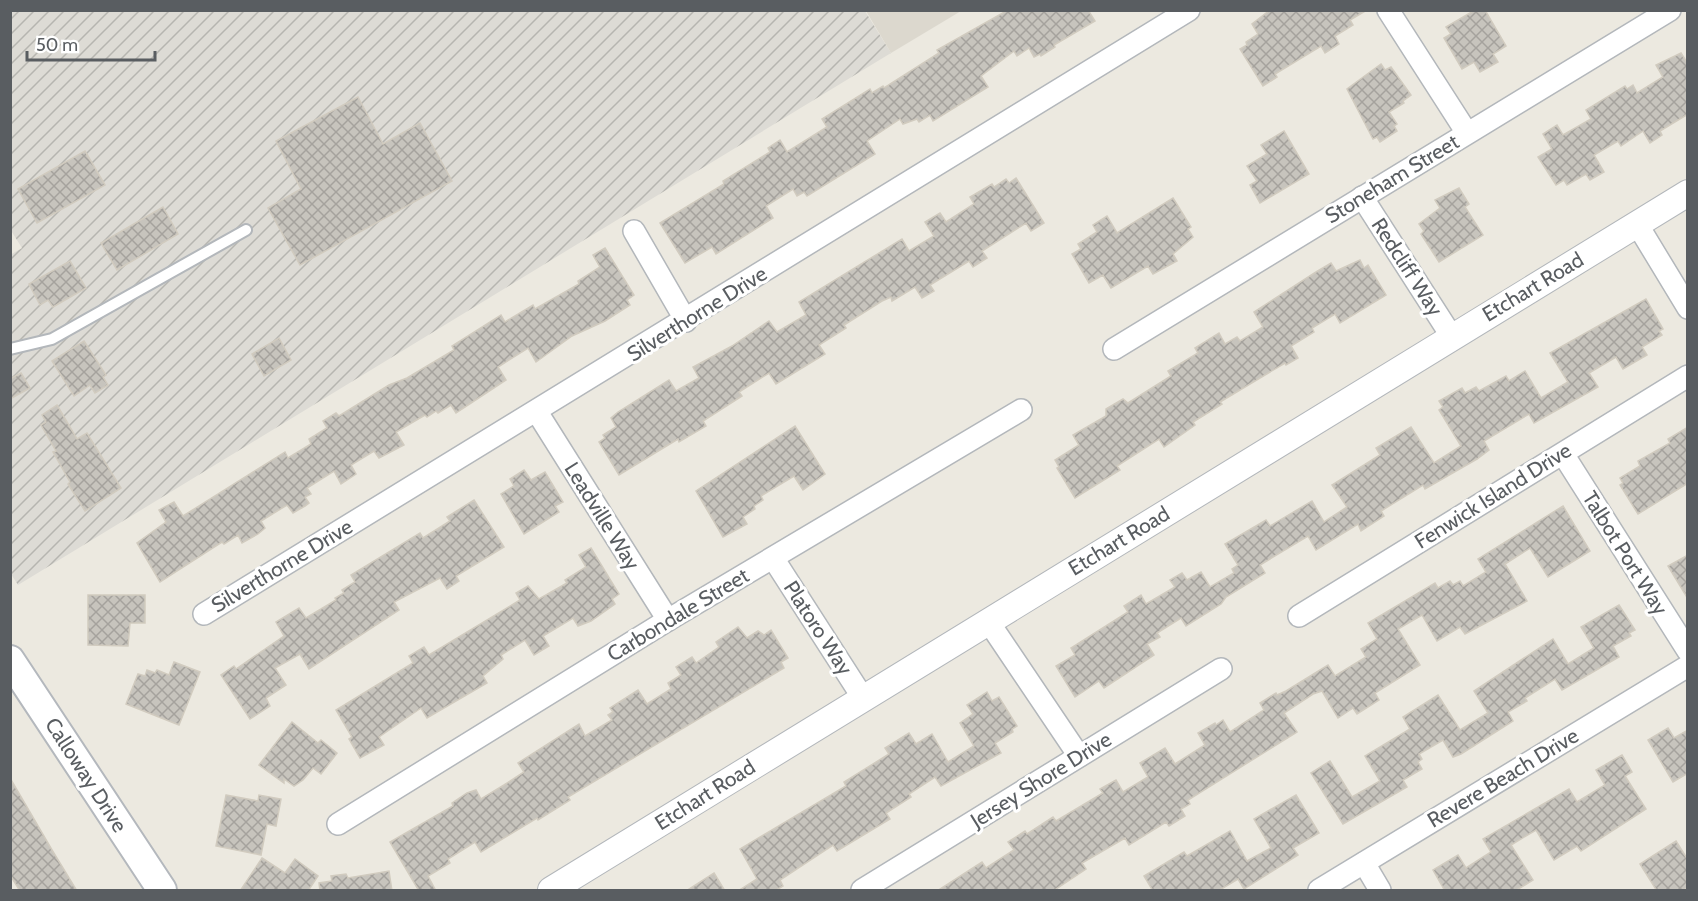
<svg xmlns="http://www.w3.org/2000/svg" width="1698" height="901" font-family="Cabin,sans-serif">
  <defs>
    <pattern id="industrial-furrows" width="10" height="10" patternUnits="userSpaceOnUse" patternTransform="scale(1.5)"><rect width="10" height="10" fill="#dddbd5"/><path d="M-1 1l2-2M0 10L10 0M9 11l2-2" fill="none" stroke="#b6b5b0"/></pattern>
    <pattern id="building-cross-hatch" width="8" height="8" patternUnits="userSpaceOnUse" patternTransform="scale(1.5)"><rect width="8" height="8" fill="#c7c4bd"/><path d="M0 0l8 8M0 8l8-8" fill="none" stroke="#a5a29d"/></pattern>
  </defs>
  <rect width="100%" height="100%" fill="#ece9e0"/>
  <polygon fill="url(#industrial-furrows)" points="11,11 865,11 891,53 18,585 11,574 10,255 22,248 10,229"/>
  <polygon fill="#dcd8ce" points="866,11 961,11 891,53"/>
  <g fill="url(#building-cross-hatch)" stroke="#d1cbbf" stroke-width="1.5">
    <polygon points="1008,10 1088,10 1095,21 1054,45 1055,47 1041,56 1040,54 1034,57 1029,48 1017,56 1014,51 981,76 988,87 933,121 930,115 919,122 917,119 903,124 900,119 867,141 875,154 807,196 804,192 797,196 793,189 766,206 773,218 716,254 712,247 685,263 660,223 724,184 723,181 770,152 768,148 780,140 787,152 827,127 822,119 870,89 872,93 883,86 884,88 939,53 937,50"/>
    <polygon points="1270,10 1367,10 1350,20 1353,25 1335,36 1339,44 1325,53 1321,46 1275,74 1277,77 1263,86 1240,49 1247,45 1246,42 1258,34 1252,24"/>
    <polygon points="1475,10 1485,10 1506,46 1493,54 1498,62 1480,72 1474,62 1462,69 1444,38 1451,34 1446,27"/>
    <polygon points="1681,53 1688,64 1688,114 1660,131 1662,135 1650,143 1643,131 1621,146 1618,141 1594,155 1604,172 1590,180 1586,174 1567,185 1564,180 1556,185 1538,157 1552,149 1543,134 1557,125 1563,135 1591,119 1586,110 1625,86 1627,89 1633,85 1637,93 1663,77 1656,65"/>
    <polygon points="1381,64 1385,70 1391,67 1411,95 1403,101 1404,103 1389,112 1397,124 1394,126 1397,131 1380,142 1377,137 1373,139 1347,89"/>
    <polygon points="358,97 383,144 420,123 452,181 300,265 268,208 301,189 276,141"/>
    <polygon points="1284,131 1309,174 1260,203 1250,185 1257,181 1247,166 1267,154 1261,145"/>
    <polygon points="85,151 105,185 37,223 18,189"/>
    <polygon points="1016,178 1044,223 1031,231 1026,223 982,251 987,258 973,267 969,261 930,285 934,291 922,298 915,287 892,301 891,297 882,301 844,325 846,328 819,345 825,354 776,384 769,373 739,392 742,396 703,421 706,426 679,442 678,439 619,475 599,442 605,438 603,435 616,427 611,418 618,412 669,380 676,391 699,378 693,367 732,346 769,321 777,332 806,315 799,302 902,239 909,251 934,236 925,222 940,213 946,222 974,204 970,197 992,184 994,187 1006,179 1009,183"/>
    <polygon points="1459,188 1469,204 1465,207 1483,235 1439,262 1421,234 1424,231 1419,224 1440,208 1435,200"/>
    <polygon points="1173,198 1191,227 1188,229 1193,237 1173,254 1177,261 1153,274 1148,266 1111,288 1103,275 1089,283 1072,254 1081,249 1078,244 1097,232 1093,225 1107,216 1117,233"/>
    <polygon points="163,207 178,234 117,270 101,243"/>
    <polygon points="605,248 634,295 627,300 630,305 605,321 572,336 536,362 528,348 498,367 506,380 471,403 456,413 451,405 438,413 436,411 427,417 425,415 396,432 404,445 379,458 374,451 351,465 356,474 341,484 334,471 307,488 311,494 305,497 309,503 305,506 293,513 287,505 261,521 265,528 258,534 242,543 238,535 224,544 222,542 160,582 137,543 166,522 159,510 174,502 183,516 285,452 288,458 311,444 309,439 327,428 323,421 336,413 339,416 389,385 407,378 454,350 452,346 501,315 505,322 533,305 535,309 579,284 578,281 600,267 593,255"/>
    <polygon points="1360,260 1364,268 1368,265 1386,295 1340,323 1335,314 1312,328 1314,332 1291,346 1298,358 1286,365 1285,363 1220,402 1222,404 1193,422 1195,425 1164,447 1159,439 1117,466 1120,470 1075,498 1057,468 1059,467 1055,460 1079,445 1073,435 1106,416 1106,409 1123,399 1128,403 1171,376 1168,371 1198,353 1195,348 1219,333 1225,344 1237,337 1240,341 1263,327 1254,312 1316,272 1331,263 1336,271"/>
    <polygon points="70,261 86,288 53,307 48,300 40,305 29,284"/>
    <polygon points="1646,299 1663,329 1659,331 1662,335 1642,347 1647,355 1623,369 1616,357 1589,373 1598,387 1534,423 1529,414 1484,441 1489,450 1477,459 1425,489 1423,485 1381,511 1384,516 1361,531 1358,524 1316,550 1308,536 1260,565 1265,573 1226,597 1221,604 1186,626 1181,618 1157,633 1160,637 1147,644 1154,655 1104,688 1099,681 1075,697 1056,666 1075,655 1071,648 1128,612 1124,606 1141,595 1146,604 1175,587 1170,580 1182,573 1187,580 1201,572 1210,587 1234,573 1232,569 1238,565 1225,544 1266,520 1270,526 1312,501 1324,522 1347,507 1332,485 1380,455 1376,448 1411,427 1434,463 1461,446 1439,410 1443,407 1439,401 1462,388 1465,393 1476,387 1479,391 1506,376 1509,381 1525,371 1541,398 1568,382 1550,353"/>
    <polygon points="279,338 291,360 264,376 252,354"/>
    <polygon points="84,341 106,375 103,377 108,385 95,393 90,385 74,396 52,361"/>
    <polygon points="21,373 30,388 10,399 10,379"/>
    <polygon points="57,405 77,439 87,433 121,488 85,511 68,484 70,482 53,452 56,451 41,425 46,422 42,415"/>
    <polygon points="795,426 825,474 803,490 794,476 761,496 763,500 754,506 755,509 743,517 747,524 723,537 696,491"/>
    <polygon points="1688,427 1688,483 1638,514 1620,485 1623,483 1620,478 1640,466 1638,461 1670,443 1668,439"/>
    <polygon points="524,470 531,480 545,472 563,502 555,506 559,512 524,534 501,494 514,486 510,479"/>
    <polygon points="474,500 504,547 456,576 459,581 447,589 440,578 394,602 399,610 309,669 300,654 275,668 286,685 266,698 270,706 250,719 221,675 234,666 236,669 284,636 276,622 299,608 306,618 336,600 335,598 344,593 342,590 355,582 351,575 420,533 423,538 450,521 447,517"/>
    <polygon points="1563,506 1590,551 1548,577 1530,548 1505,564 1527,601 1465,634 1460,627 1437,641 1422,615 1398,629 1420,665 1375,693 1379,700 1357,714 1353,708 1338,718 1322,691 1313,694 1284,713 1297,732 1188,800 1190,804 1181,809 1185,816 1169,826 1166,822 1129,845 1125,838 1082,863 1086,869 1053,891 937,891 982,862 986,868 1014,850 1008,842 1025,831 1027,834 1053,817 1056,821 1103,793 1100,789 1116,780 1123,792 1148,777 1140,763 1165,748 1175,764 1205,745 1198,733 1215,723 1216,725 1223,720 1230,732 1264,710 1260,703 1276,693 1277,695 1286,691 1328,665 1335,676 1366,657 1361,649 1377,639 1368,623 1435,583 1438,588 1450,581 1453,585 1460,581 1463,586 1486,572 1478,559"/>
    <polygon points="591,548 619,594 612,599 615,604 591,621 578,626 573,618 543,636 549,646 534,655 525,640 501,655 503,659 483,676 487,683 427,718 421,708 379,737 384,745 360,758 349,739 352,737 336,710 413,663 409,656 424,647 429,655 520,600 516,593 528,586 539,599 567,583 565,580 586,567 579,555"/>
    <polygon points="1688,555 1688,599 1668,566"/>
    <polygon points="88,595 145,595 145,623 130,623 128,646 88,645"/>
    <polygon points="1619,605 1635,630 1629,633 1631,636 1613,646 1619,657 1562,690 1555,679 1525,698 1527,701 1508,712 1513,721 1461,754 1453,757 1443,740 1419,754 1422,759 1418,762 1422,769 1403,780 1407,787 1343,824 1311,773 1330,761 1352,797 1380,781 1365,756 1410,729 1403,717 1438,695 1460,730 1488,713 1474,691 1553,639 1568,664 1594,648 1581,627"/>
    <polygon points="738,627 747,638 758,631 764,635 771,630 788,658 781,662 784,668 568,797 570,800 538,820 537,818 481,852 475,842 448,859 450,863 428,876 436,891 419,891 390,842 453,806 452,803 467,793 476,790 481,799 504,785 524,772 518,763 579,724 585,736 612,720 608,715 613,712 610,708 638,690 647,704 671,689 668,683 681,675 676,667 692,657 696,663 719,647 716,642"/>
    <polygon points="174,662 200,672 179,725 126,704 138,674 145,676 147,670 155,673 157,670 169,675"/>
    <polygon points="987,692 992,701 999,697 1017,726 1012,729 1013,732 995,743 1001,753 941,786 935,777 909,794 911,797 886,813 890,819 837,851 833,845 780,880 783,886 775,891 738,891 757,879 740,849 846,786 844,782 889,754 885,748 909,733 916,744 932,734 948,762 974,746 960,723 973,714 967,705"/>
    <polygon points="292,722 318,743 321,740 337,753 321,774 313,768 303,780 294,786 284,779 284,783 259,765"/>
    <polygon points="1668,728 1674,738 1688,730 1688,773 1673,782 1648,740"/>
    <polygon points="1622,755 1632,772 1625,776 1646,809 1581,851 1577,846 1554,860 1536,830 1511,845 1533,880 1515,891 1445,891 1433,870 1458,855 1466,868 1491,852 1483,839 1569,789 1577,802 1605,785 1596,770"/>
    <polygon points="10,778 52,850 77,891 20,891 10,875"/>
    <polygon points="226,795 258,801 259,795 281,799 276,826 267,824 261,855 216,846"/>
    <polygon points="1296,795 1319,833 1293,848 1298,855 1244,889 1238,879 1218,891 1153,891 1144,876 1184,852 1187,856 1230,831 1247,861 1271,848 1254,819"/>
    <polygon points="1676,841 1688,860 1688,887 1682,891 1657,891 1640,864"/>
    <polygon points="262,858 285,873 295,859 318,876 308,891 240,891"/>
    <polygon points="389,871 392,891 320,891 319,883 332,881 331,876 346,874 348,878"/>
    <polygon points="714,873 725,891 686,891"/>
  </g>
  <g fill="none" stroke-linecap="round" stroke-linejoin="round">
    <defs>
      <polyline id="service" points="10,349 52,339 246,230"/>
      <g id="minor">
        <polyline points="1388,10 1467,133"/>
        <polyline points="1362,197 1452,337"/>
        <polyline points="1637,224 1688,308"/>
        <polyline points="634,231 686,321"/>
        <polyline points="1114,349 1670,10"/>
        <polyline points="537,412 668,620"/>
        <polyline points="1563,454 1688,651"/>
        <polyline points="773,558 863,698"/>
        <polyline points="204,614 1189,10"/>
        <polyline points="1299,616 1688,376"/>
        <polyline points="988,621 1079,756"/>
        <polyline points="338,824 668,620 1021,410"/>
        <polyline points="1364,863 1380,890"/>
        <polyline points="862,890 1221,669"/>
        <polyline points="1319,890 1688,666"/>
      </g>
      <polyline id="tertiary" points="551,890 1688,193"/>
      <polyline id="secondary" points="10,660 162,890"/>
    </defs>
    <use href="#service" stroke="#b3b7bb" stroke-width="14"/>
    <use href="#minor" stroke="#b3b7bb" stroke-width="24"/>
    <use href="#tertiary" stroke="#b3b7bb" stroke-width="28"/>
    <use href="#secondary" stroke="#b4b8bd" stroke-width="32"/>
    <use href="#service" stroke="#fff" stroke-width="10"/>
    <use href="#minor" stroke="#fff" stroke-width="21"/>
    <use href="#tertiary" stroke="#fff" stroke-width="26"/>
    <use href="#secondary" stroke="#fff" stroke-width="28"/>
  </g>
  <g text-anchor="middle" stroke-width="6" stroke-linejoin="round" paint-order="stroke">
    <g font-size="21" fill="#595d61" stroke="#fff">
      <text transform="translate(1392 179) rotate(-31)" y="7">Stoneham Street</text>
      <text transform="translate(1407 267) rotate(57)" y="7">Redcliff Way</text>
      <text transform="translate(1533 287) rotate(-31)" y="7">Etchart Road</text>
      <text transform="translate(697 314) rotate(-32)" y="7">Silverthorne Drive</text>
      <text transform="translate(1493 496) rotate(-32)" y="7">Fenwick Island Drive</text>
      <text transform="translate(602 516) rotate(58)" y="7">Leadville Way</text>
      <text transform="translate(1119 541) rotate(-31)" y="7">Etchart Road</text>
      <text transform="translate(1625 553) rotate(58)" y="7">Talbot Port Way</text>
      <text transform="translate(282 566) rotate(-31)" y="7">Silverthorne Drive</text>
      <text transform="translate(678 615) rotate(-31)" y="7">Carbondale Street</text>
      <text transform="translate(818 628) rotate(57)" y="7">Platoro Way</text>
      <text transform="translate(86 775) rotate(57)" y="7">Calloway Drive</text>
      <text transform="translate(1503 778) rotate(-31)" y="7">Revere Beach Drive</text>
      <text transform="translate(1041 780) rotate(-32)" y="7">Jersey Shore Drive</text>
      <text transform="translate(705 795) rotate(-32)" y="7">Etchart Road</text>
    </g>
  </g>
  <rect width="1698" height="901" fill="none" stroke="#595d61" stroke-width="24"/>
  <path d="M27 51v9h128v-9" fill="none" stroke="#595d61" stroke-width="3"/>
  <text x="36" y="51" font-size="18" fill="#595d61" stroke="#ffffff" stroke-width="4.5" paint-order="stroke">50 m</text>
</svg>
